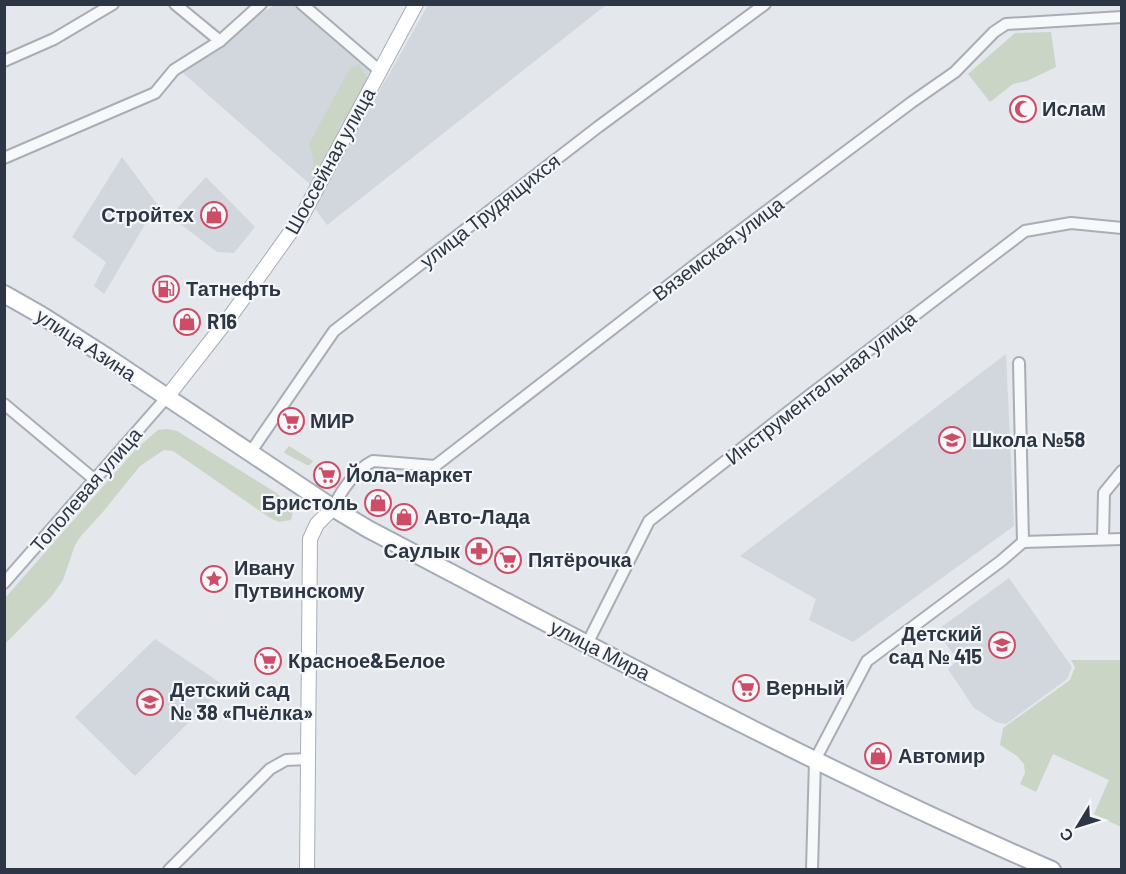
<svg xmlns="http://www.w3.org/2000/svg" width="1126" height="874" font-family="Barlow,sans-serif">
  <rect width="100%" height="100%" fill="#e4e7ec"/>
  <g fill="#d2d6dd">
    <polygon points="296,4 374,73 312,186 175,66 275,5"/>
    <polygon points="428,5 606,5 327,225 314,207"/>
    <polygon points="122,157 157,204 104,294 94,286 106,262 72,237"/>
    <polygon points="206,177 255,227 234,253 217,252 170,216"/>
    <polygon points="1006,354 1014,526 853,642 809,620 816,599 740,556"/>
    <polygon points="1009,578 1072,667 1067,679 1006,724 996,722 974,708 948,669 958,660 936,631"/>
    <polygon points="155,639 225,686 135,776 75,717"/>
  </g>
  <g fill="#cad5c5">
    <polygon points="1051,32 1056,67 1027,81 1013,84 990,102 968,74 1015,33"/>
    <path d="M 359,64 L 370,84 L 348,120 L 341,122 C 337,131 339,141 334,151 C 329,161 320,171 313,180 L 313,158 L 309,144 L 349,70 Z"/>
    <polygon points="168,429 177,431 275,492 288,503 293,511 291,520 279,522 270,518 173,451 164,450 140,466 102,513 81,536 75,545 63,580 51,597 5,644 5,598 136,449 158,430"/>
    <polygon points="289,446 313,461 310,465 307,465 286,454 284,452"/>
    <polygon points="1071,660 1121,660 1121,827 1094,814 1109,780 1053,754 1036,792 1020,784 1025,773 1024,764 1017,756 1000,745 1003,728 1070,680 1075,667"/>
  </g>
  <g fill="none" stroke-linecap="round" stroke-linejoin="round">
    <defs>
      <g id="street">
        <polyline points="175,4 220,41"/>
        <polyline points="302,4 380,71"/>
        <polyline points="4,61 54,39 113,4"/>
        <polyline points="4,158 155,93 174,70 220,41 261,4"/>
        <polyline points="1019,363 1023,542"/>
        <polyline points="4,404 95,480"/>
        <polyline points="250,453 334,331 598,127 765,4"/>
        <path d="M 333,508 C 341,491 355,470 373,461 L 435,466 L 700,261 L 912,102 L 955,72 L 994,32 L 1006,24 L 1122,17"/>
        <polyline points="1103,539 1104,493 1122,471"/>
        <polyline points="4,583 167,397"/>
        <polyline points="587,644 649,521 806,398 1025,231 1071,223 1122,228"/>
        <polyline points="169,870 270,769 286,760 307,759"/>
        <polyline points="812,870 815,760 867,661 1001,561 1023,542 1122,539"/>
      </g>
      <g id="secondary">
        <polyline points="167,397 232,314 302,216 416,4"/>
        <polyline points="307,870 310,539 317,524 333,508"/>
      </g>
      <path id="primary" d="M 4,294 L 41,315 L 107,357 L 333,508 L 368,529 C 593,647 818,769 1052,870"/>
    </defs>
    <use href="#street" stroke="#a9aeb6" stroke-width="14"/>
    <use href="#secondary" stroke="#a9aeb6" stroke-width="16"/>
    <use href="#primary" stroke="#a3acb7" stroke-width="20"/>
    <use href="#street" stroke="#f7f8fa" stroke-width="10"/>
    <use href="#secondary" stroke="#fff" stroke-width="14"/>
    <use href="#primary" stroke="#fff" stroke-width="16"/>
  </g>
  <defs>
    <symbol id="mosque-ring" viewBox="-11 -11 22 22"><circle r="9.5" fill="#f4f6f9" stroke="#cd4d66" stroke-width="1.5"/><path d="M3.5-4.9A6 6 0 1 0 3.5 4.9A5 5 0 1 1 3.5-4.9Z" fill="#cd4d66"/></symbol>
    <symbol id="shop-ring" viewBox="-11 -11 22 22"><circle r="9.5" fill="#f4f6f9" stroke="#cd4d66" stroke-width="1.5"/><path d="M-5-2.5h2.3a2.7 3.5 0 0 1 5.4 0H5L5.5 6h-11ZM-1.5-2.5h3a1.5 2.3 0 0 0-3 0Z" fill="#cd4d66"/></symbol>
    <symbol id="fuel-ring" viewBox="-11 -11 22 22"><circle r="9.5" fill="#f4f6f9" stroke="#cd4d66" stroke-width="1.5"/><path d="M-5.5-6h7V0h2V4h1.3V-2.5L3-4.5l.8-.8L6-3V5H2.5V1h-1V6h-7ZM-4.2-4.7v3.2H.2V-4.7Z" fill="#cd4d66"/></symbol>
    <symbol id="supermarket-ring" viewBox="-11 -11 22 22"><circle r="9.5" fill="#f4f6f9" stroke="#cd4d66" stroke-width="1.5"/><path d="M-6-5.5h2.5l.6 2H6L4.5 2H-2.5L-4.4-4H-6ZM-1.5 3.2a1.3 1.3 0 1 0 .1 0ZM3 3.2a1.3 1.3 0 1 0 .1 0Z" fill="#cd4d66"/></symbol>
    <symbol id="school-ring" viewBox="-11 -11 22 22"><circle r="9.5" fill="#f4f6f9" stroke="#cd4d66" stroke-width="1.5"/><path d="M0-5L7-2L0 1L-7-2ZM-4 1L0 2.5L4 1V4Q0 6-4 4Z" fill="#cd4d66"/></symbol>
    <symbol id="pharmacy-ring" viewBox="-11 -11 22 22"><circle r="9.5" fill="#f4f6f9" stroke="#cd4d66" stroke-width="1.5"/><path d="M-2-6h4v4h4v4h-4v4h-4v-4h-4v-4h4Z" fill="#cd4d66"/></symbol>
    <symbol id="sight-ring" viewBox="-11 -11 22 22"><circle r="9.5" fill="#f4f6f9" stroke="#cd4d66" stroke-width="1.5"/><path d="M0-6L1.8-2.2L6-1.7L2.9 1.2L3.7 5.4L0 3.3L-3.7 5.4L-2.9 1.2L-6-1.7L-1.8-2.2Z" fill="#cd4d66"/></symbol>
  </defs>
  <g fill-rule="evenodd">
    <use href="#mosque-ring" x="1008" y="94" width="30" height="30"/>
    <use href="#shop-ring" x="199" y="200" width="30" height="30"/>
    <use href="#fuel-ring" x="151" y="274" width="30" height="30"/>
    <use href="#shop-ring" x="172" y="307" width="30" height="30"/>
    <use href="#supermarket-ring" x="276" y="406" width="30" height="30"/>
    <use href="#school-ring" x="937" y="425" width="30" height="30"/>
    <use href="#supermarket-ring" x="312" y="460" width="30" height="30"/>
    <use href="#shop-ring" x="363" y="488" width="30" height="30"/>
    <use href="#shop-ring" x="389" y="502" width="30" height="30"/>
    <use href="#pharmacy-ring" x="464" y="536" width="30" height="30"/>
    <use href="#supermarket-ring" x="493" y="545" width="30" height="30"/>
    <use href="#sight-ring" x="199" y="564" width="30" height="30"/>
    <use href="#school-ring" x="987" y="630" width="30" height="30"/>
    <use href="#supermarket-ring" x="253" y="646" width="30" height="30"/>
    <use href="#supermarket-ring" x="731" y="673" width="30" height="30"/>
    <use href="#school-ring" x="135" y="687" width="30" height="30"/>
    <use href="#shop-ring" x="863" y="741" width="30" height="30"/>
  </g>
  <g text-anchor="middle" stroke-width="4.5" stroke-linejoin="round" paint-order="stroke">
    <g font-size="20" font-weight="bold" fill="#2c3644" stroke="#f4f6f9" text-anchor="start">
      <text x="1042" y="116">Ислам</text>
      <text x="194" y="222" text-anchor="end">Стройтех</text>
      <text x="186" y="296">Татнефть</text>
      <text x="207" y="329">R16</text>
      <text x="310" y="428">МИР</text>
      <text x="972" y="447">Школа №58</text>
      <text x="346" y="482">Йола-маркет</text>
      <text x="358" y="510" text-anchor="end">Бристоль</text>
      <text x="424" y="524">Авто-Лада</text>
      <text x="460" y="558" text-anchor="end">Саулык</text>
      <text x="528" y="567">Пятёрочка</text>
      <text x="234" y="575">Ивану<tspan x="234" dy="23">Путвинскому</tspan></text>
      <text x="982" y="641" text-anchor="end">Детский<tspan x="982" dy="23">сад № 415</tspan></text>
      <text x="288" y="668">Красное&amp;Белое</text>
      <text x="766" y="695">Верный</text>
      <text x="170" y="697">Детский сад<tspan x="170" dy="23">№ 38 «Пчёлка»</tspan></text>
      <text x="898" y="763">Автомир</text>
    </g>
    <g font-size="20" fill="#2c3644" stroke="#f4f6f9">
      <text transform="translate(330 161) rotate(-61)" y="7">Шоссейная улица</text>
      <text transform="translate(490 211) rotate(-38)" y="7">улица Трудящихся</text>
      <text transform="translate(718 249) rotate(-37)" y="7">Вяземская улица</text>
      <text transform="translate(86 345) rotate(33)" y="7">улица Азина</text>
      <text transform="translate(821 388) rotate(-38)" y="7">Инструментальная улица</text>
      <text transform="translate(86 490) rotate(-49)" y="7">Тополевая улица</text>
      <text transform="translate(600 650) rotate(27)" y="7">улица Мира</text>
    </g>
  </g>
  <rect width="1126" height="874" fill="none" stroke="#2c3644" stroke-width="12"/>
  <g transform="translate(1078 826) rotate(232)" stroke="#f4f6f9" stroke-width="4.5" paint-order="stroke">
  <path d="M0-4.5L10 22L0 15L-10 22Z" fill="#2c3644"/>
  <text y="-9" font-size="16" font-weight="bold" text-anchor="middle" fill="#2c3644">С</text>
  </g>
</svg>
